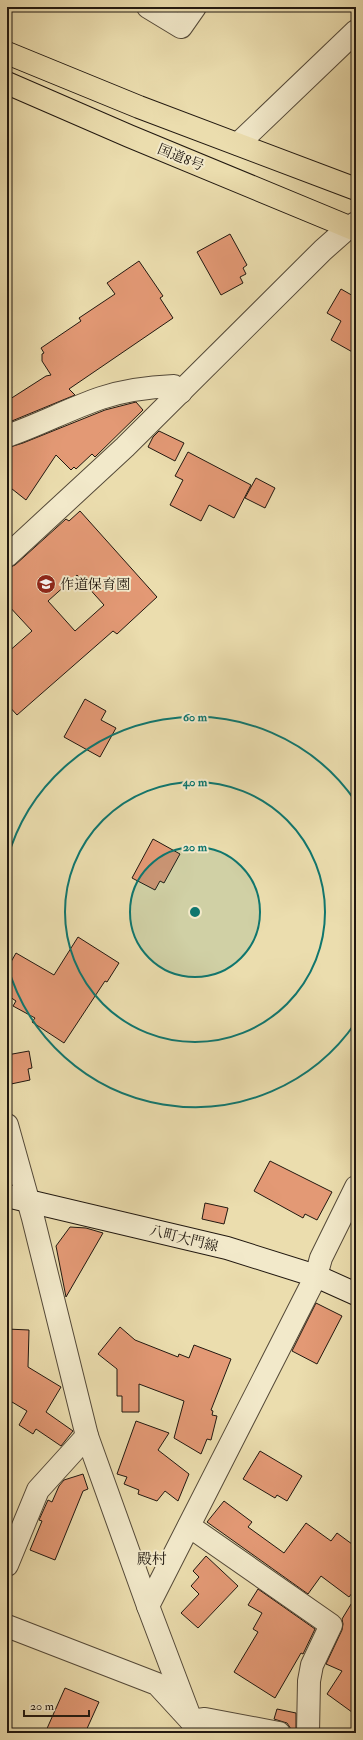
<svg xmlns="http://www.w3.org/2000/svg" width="363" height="1740" font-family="'IM FELL Double Pica','Noto Serif JP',serif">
  <rect width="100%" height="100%" fill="#ebddae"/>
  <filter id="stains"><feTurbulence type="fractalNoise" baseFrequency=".005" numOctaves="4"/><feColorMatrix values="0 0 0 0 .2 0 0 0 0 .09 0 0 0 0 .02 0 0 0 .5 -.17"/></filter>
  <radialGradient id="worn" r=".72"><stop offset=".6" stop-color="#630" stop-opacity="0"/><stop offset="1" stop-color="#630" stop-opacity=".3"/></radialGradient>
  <g fill="#e39975" stroke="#211810" fill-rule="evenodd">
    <polygon points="230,234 247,265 243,268 246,274 240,277 243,283 221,295 197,252"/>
    <polygon points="139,261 163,296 160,298 173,318 69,389 75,395 7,423 7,401 46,376 51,375 42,361 42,354 44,353 41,348 81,321 79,318 115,294 107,283"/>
    <polygon points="341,289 355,297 356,295 356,354 331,340 341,321 327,313"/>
    <polygon points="136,402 143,410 95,457 92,454 76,469 74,467 71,470 56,455 26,500 7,485 7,448 23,443 105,410"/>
    <polygon points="159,431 184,443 175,461 148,447 153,437"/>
    <polygon points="188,452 251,485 234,518 209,505 201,521 170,505 183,480 175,476"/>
    <polygon points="256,478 275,488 265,508 245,498"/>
    <path d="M 80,511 L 157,597 L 117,634 L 113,631 L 17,715 L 7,704 L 7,653 L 32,631 L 7,604 L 7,568 L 15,565 L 66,519 L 69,521 ZM 77,575 L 104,605 L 75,631 L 48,601 Z"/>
    <polygon points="85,699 106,711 101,720 116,728 100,757 64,737"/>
    <polygon points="153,839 180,854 164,883 160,881 155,890 132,878"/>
    <polygon points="78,937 119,963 107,982 105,981 64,1043 32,1022 35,1018 13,1006 16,1001 7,995 7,969 16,953 54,975"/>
    <polygon points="29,1051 32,1068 28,1069 30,1080 11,1084 7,1066 7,1055"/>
    <polygon points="270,1161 332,1192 317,1220 305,1214 303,1218 254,1191"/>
    <polygon points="205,1203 228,1208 224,1224 202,1219"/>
    <polygon points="70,1227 86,1228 103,1233 66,1297 56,1246"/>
    <polygon points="316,1303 342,1316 317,1364 292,1351"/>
    <polygon points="120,1327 135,1340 178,1357 179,1354 189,1358 194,1345 231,1359 211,1410 213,1411 212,1415 217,1416 211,1440 207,1439 201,1454 174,1438 184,1401 139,1384 139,1412 122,1412 122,1396 117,1396 117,1369 98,1354"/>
    <polygon points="7,1329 29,1330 28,1367 61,1387 46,1412 73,1431 61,1446 36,1429 33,1434 19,1425 27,1411 7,1399"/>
    <polygon points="136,1421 169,1433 158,1450 189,1474 178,1501 165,1491 157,1501 138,1494 139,1490 124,1484 127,1477 117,1474"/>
    <polygon points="260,1451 302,1476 287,1501 277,1495 275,1498 243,1479"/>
    <polygon points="83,1474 88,1489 83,1491 55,1560 30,1550 42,1521 39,1520 48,1500 52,1502 59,1486 64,1480"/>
    <polygon points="224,1501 252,1522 248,1527 284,1553 306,1523 331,1541 337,1533 356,1547 356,1588 349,1597 321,1576 308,1594 207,1522"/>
    <polygon points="206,1556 238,1586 198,1628 181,1613 199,1594 191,1586 199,1577 193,1571"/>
    <polygon points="258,1589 315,1629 303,1654 301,1653 275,1698 234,1672 258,1632 253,1629 262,1613 248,1605"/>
    <polygon points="356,1596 356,1715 327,1694 342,1671 326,1664 342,1630 343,1624 342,1619"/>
    <polygon points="65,1688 99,1702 85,1733 45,1733"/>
    <polygon points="277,1709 296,1713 296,1730 291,1729 287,1723 274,1719"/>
  </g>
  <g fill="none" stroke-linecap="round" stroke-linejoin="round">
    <defs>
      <g id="minor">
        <polyline points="148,7 181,27 195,7"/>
        <polyline points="238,144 356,31"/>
        <path d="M 7,436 C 39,425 69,409 101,398 C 125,390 149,387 174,386 L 181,392"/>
        <polyline points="7,556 125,447 323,250 349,227 356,223"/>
        <polyline points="189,1526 331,1625 312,1665 309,1681 308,1733"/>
        <polyline points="7,1565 38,1490 87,1436"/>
        <polyline points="148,1606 316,1276 321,1258 356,1187"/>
        <polyline points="7,1626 157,1684 191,1721 205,1719 279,1733"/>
      </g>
      <polyline id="tertiary" points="7,1125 33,1218 87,1436 148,1606 196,1733"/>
      <polyline id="secondary" points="7,1196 227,1248 316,1276 356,1294"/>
      <g id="trunk">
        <polyline points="7,53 139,107 356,189"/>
        <polyline points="7,83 129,136 356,230"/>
      </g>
    </defs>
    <use href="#minor" stroke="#544938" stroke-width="24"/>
    <use href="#tertiary" stroke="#544938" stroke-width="24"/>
    <use href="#secondary" stroke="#211810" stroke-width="24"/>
    <use href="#trunk" stroke="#211810" stroke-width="24"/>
    <use href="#minor" stroke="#f2e9ca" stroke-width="22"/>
    <use href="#tertiary" stroke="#f2e9ca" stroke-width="22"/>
    <use href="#secondary" stroke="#f2e9ca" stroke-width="22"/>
    <use href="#trunk" stroke="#ebddae" stroke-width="22"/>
  </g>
  <circle cx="195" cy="912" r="65" fill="#0f766e" fill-opacity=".12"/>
  <g fill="none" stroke="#0f766e" stroke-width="2">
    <circle cx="195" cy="912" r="65"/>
    <circle cx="195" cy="912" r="130"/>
    <path d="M356 1022A195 195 0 0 1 7 964M7 860A195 195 0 0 1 356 802"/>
  </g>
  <defs>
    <symbol id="school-disc" viewBox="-11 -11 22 22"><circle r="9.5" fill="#8f2418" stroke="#f2e9ca"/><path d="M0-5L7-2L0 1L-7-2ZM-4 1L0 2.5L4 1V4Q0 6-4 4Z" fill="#fff"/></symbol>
  </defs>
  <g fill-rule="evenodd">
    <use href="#school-disc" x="35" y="573" width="22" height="22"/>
  </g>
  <g text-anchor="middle" stroke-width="4" stroke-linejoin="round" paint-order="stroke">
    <g font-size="14" fill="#211810" stroke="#f2e9ca">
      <text transform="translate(181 157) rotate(22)" y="5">国道8号</text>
      <text transform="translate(184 1238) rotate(14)" y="5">八町大門線</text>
    </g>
    <g font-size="14" fill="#211810" stroke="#f2e9ca" text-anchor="start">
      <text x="60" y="589">作道保育園</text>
    </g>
    <g font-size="15" fill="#211810" stroke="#f2e9ca">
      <text x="152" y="1564">殿村</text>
    </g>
  </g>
  <circle cx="195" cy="912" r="6" fill="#0f766e" stroke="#f2e9ca" stroke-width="2"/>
  <g font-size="12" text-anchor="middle" font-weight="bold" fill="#0f766e" stroke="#f2e9ca" stroke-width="4" stroke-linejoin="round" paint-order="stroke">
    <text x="195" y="721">60 m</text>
    <text x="195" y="786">40 m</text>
    <text x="195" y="851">20 m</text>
  </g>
  <rect width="363" height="1740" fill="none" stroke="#ebddae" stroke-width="24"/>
  <rect x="8" y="8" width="347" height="1724" fill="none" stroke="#211810" stroke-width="2"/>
  <rect x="12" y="12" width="339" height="1716" fill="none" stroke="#211810"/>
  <path d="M24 1710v6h65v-6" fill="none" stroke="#211810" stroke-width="2"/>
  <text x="30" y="1710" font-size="12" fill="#211810" stroke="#f2e9ca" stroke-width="3" paint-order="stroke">20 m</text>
  <rect width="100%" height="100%" filter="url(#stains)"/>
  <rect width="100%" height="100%" fill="url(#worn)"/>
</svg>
